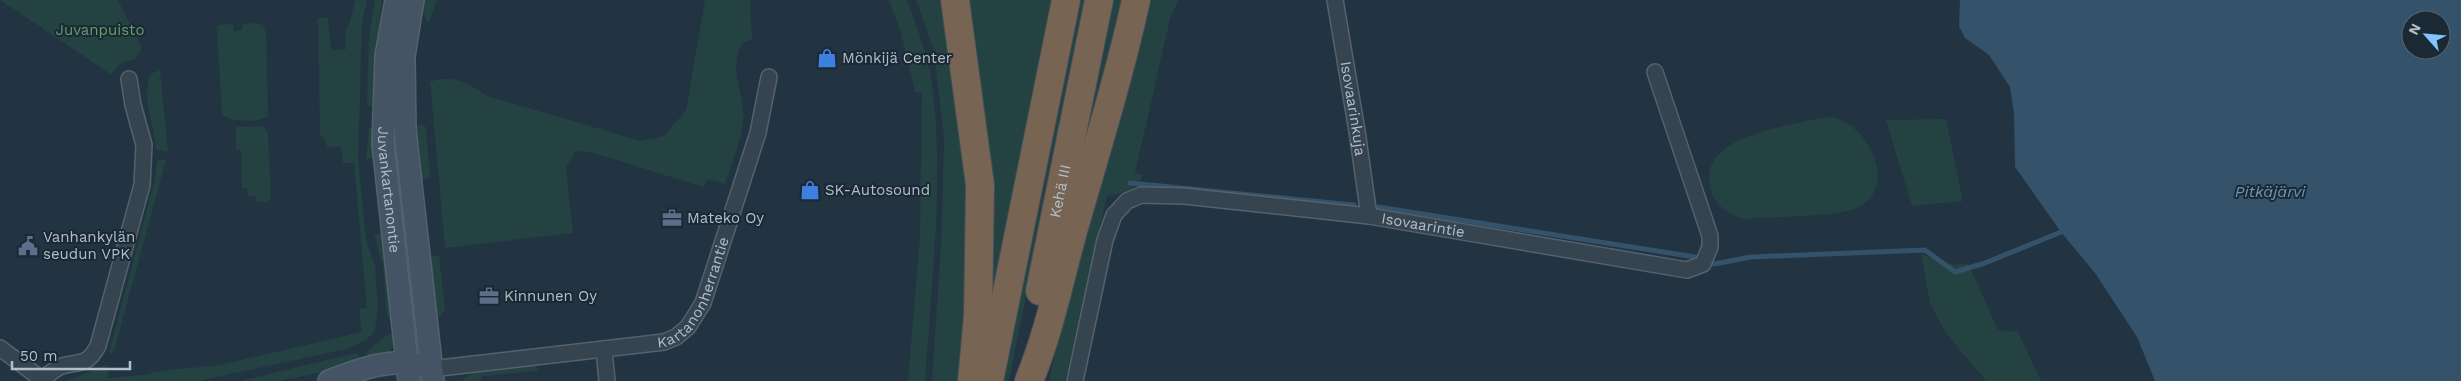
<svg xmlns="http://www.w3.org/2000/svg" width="2461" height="381" font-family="'Work Sans',sans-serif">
  <rect width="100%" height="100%" fill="#223341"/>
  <g fill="#244241">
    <path d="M 0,0 L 118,0 L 142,48 L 134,60 C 123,60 117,65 112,75 Z"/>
    <polygon points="355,0 367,0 362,24 358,159 366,240 375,265 378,310 374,333 365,341 346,349 199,381 67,381 107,364 108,378 151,374 151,372 219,365 362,332 359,309 367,308 354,163 343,163 341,146 327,147 325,139 320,135 318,18 328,18 331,50 346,49 345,30 349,25"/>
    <polygon points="375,0 382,0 376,58 376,105 367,106 369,35"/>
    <polygon points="424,0 437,0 429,22 426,22 423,8"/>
    <path d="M 705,0 L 750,0 L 752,40 L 742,43 C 727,73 747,97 743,124 C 740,144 731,165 725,184 L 708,179 L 703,187 L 594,153 L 576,151 L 566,167 L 573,233 L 445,248 L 430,82 C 453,73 469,84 488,96 L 641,141 L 664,136 L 686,110 Z"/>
    <path d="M 889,0 L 907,0 C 917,27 928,56 932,84 C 945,182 931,283 925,381 L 908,381 L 920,236 L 922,92 L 915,92 L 901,33 Z"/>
    <polygon points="916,0 943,0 969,194 963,381 932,381 941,244 944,139 934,50"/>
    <polygon points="960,0 1057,0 989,312"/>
    <polygon points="1078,0 1086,0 1009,381 999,381"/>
    <polygon points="1111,0 1127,0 1068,213"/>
    <path d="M 1148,0 L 1178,0 L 1170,19 L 1135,173 L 1143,175 C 1136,190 1123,194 1107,196 L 1065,381 L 1049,381 L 1062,319 Z"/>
    <path d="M 255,23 L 263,25 L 266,32 L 268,116 C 261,123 228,122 222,114 L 217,30 L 219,25 L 233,24 L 234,31 L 242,30 L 242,24 Z"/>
    <path d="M 160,70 L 168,152 L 156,150 C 155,124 140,100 151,74 Z"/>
    <path d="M 1819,118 C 1824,118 1830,117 1835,118 C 1869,126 1898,187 1859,207 C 1840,217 1769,217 1745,219 C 1730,215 1716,207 1711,191 C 1694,136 1783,128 1819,118 Z"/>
    <polygon points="1946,119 1963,201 1912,206 1886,120"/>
    <polygon points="423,125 426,127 430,178 422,179 413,151 412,126"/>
    <polygon points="263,126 268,133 271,197 268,202 257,202 255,196 248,196 247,188 242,188 241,150 236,149 236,127"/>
    <polygon points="376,127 373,158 366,159 369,128"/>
    <polygon points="157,160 166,160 114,351 111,353 109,352 155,179"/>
    <polygon points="381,233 392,265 392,323 387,316 383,266 374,235"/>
    <polygon points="1921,254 1955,265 1968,263 1998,330 2018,332 2041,381 1986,381 1945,332 1930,303"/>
    <polygon points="439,255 445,310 440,316 432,318 429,288 431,256"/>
    <path d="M 398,332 C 396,350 383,357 368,364 L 367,351 L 386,336 Z"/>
    <polygon points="356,353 359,356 360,364 280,381 240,381"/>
    <path d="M 533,364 L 539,371 L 483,376 L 480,381 L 462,381 C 472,367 515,367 533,364 Z"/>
  </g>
  <path fill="#34526a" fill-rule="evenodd" d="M 1960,0 L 2461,0 L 2461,381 L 2155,381 L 2137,337 L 2095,273 L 2061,232 L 2015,167 L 2014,113 L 2010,87 L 1989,55 L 1965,38 L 1959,26 ZM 2411,20 L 2441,20 L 2441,50 L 2411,50 Z"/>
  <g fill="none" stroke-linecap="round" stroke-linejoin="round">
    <g stroke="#34526a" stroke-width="5">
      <polyline points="1130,183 1354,205"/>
      <polyline points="1378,207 1695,257"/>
      <polyline points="1714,264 1751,257 1925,250 1955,272 1985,263 2061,232"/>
    </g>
    <defs>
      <g id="street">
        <path id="s1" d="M 1335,0 L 1357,131 L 1369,216"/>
        <polyline points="0,348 44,381"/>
        <polyline points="604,349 607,381"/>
        <path id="s2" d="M 431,369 L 664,342 L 676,337 L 688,327 L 703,303 L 758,133 L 769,77"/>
        <path d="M 42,379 C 48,375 56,368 62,366 C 81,361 87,366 98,346 L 142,185 L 144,145 L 133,105 L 129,79"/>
        <path id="s3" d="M 1075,381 L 1105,240 L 1114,215 L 1127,201 L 1141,195 L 1184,196 L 1369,216 L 1687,270 L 1703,264 L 1710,247 L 1710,236 L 1655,72"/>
      </g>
      <g id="secondary">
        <path id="s4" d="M 396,0 L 386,56 L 383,144 L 409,381"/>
        <polyline points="413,0 404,56 405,130 433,381"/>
        <path d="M 329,381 C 356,371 390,357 419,365"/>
      </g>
      <g id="highway">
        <polyline points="955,0 980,185 978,316 972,381"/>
        <path id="s5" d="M 1040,291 L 1099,0"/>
        <polyline points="989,381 1066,0"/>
        <path d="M 1029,381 C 1049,332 1059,282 1073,231 C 1095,154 1119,78 1136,0"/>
      </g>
    </defs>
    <use href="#street" stroke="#54626e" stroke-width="18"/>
    <use href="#secondary" stroke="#54626e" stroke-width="24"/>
    <use href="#highway" stroke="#414f5b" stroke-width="30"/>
    <use href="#street" stroke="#364450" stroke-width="15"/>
    <use href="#secondary" stroke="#445464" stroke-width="21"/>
    <use href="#highway" stroke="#776452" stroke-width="28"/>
  </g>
  <defs>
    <symbol id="shop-bare" viewBox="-9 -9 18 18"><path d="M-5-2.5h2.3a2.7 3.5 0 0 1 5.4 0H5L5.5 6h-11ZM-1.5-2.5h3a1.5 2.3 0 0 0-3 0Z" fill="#3f7fe0" stroke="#1b2935" stroke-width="2.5" paint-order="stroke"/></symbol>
    <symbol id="office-bare" viewBox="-9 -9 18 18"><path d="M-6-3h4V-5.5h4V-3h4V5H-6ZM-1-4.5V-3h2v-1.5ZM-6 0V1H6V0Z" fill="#5c6f8a" stroke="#1b2935" stroke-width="2.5" paint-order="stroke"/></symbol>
    <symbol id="civic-bare" viewBox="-9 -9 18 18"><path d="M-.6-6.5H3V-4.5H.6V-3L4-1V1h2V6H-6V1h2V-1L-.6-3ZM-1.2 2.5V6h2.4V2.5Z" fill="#5c6f8a" stroke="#1b2935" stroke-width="2.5" paint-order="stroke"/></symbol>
  </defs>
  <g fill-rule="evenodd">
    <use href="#shop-bare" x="813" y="44" width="28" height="28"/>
    <use href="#shop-bare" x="796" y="176" width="28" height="28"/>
    <use href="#office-bare" x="658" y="204" width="28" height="28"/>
    <use href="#civic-bare" x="14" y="232" width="28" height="28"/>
    <use href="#office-bare" x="475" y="282" width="28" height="28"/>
  </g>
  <g text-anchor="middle" stroke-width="4" stroke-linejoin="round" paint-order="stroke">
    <g font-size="15" fill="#679f6c" stroke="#1b2935">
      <text x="100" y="35">Juvanpuisto</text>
    </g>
    <g font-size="15" fill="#b2bfcb" stroke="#1b2935" text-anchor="start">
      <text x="842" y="63">Mönkijä Center</text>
      <text x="825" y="195">SK-Autosound</text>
      <text x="687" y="223">Mateko Oy</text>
      <text x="43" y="242">Vanhankylän<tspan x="43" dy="17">seudun VPK</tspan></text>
      <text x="504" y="301">Kinnunen Oy</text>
    </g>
    <g font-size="15" fill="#b2bfcb" stroke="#1b2935">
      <text dy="5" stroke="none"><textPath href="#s1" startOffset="110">Isovaarinkuja</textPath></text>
      <text dy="5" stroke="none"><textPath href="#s4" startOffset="191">Juvankartanontie</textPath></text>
      <text dy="5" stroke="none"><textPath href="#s5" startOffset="102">Kehä III</textPath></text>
      <text dy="5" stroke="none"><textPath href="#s3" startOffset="489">Isovaarintie</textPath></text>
      <text dy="5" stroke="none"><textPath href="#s2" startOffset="294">Kartanonherrantie</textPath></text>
    </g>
    <g font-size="16" font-style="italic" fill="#7095b2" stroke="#1b2935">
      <text x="2270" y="197">Pitkäjärvi</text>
    </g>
  </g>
  <g transform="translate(2426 35) rotate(297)"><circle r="24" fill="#1b2935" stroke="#576571"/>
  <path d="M0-4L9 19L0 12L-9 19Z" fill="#83c3ff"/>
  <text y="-8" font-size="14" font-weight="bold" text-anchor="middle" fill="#b2bfcb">N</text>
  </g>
  <path d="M12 361v8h118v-8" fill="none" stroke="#b2bfcb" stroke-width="2.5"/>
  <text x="20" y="361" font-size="15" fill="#b2bfcb" stroke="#1b2935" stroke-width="4" paint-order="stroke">50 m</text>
</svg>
